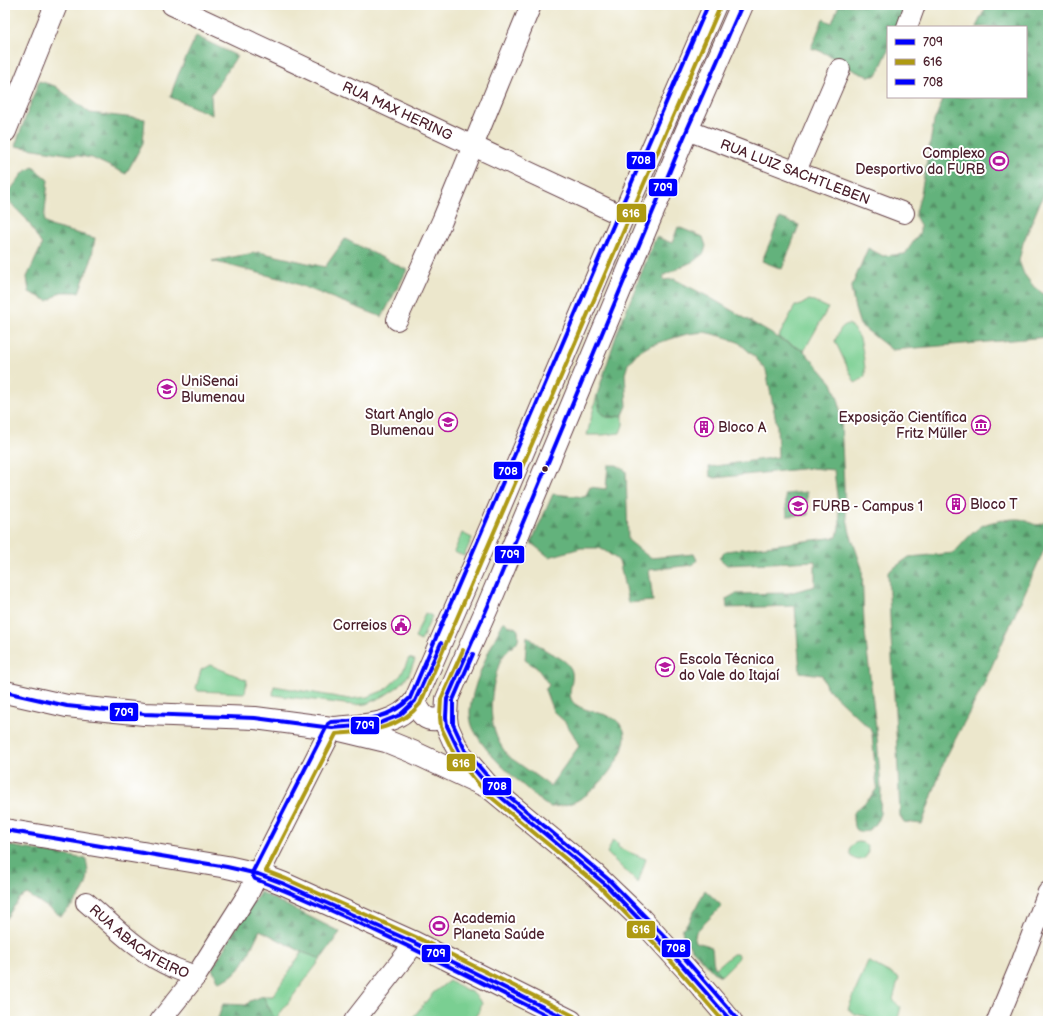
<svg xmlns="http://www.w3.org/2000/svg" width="1053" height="1026" font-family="'Balsamiq Sans',sans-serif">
  <defs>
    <pattern id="forest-firs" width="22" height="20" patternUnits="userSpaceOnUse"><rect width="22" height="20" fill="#63b27c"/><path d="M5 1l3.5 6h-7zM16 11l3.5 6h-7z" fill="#549066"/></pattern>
  </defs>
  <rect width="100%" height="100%" fill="#fff"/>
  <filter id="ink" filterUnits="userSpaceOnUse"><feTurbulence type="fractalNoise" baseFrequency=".025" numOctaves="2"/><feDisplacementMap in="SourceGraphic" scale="8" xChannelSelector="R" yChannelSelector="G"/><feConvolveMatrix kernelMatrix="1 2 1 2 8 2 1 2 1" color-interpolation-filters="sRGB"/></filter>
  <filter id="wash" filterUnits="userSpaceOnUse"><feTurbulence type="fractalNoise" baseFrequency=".012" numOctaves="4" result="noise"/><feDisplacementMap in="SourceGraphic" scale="16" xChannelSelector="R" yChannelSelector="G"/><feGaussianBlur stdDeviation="0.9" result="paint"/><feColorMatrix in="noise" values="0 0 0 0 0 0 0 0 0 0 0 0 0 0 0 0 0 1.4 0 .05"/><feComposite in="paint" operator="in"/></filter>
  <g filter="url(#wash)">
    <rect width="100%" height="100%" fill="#ece7cc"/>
    <g fill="#7acf92" stroke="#62775e">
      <polygon points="809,300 814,301 828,308 804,351 779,338 779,336 795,306 799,306"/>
      <path d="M 848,324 L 852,326 C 853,331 859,334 860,339 C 862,344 866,372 865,375 C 864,379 858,381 855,383 L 835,341 C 838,334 840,326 848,324 Z"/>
      <path d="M 597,395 C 601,414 602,422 623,415 L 623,425 L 620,433 L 603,435 L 587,435 Z"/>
      <polygon points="462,533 472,538 464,556 454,552"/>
      <polygon points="425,613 432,616 421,641 415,638"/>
      <polygon points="409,658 415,660 408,676 399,686 384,696 366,704 353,705 273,695 274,686 349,699 367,697 385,690 401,675"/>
      <polygon points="210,665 247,680 245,693 198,691 196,688 201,670"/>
      <polygon points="613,840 618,843 618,847 621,849 646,859 638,883 607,853"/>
      <circle cx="859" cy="851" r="9"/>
      <polygon points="302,952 321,959 275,1020 263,996 273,996"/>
      <polygon points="733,954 736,954 738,955 738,959 721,976 715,969"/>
      <path d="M 868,961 L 899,978 L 893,999 C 899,1010 903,1002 898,1018 L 899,1021 L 872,1021 L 868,1017 L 855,1014 L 848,1009 Z"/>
      <polygon points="449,981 473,993 482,1003 480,1010 472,1021 410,1021 433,993"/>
    </g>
    <g fill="url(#forest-firs)" stroke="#566854">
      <path d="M 839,5 L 905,5 L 897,27 L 888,27 L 888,51 L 877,75 C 874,76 871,77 868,76 C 847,71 832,53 811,48 L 823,19 L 832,23 Z"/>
      <polygon points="987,5 1048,5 1048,184 1023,243 1019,261 1024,274 1034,287 1048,297 1048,337 892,350 860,325 855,309 851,288 868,248 883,256 905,254 920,232 920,225 915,216 921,193 934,121 944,97 1026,97 1026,27 976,27"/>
      <polygon points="196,36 237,56 211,95 212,115 170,97 178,75"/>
      <polygon points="39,81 55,86 90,113 145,119 143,143 126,174 92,158 15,146"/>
      <polygon points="33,167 48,180 44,222 53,227 95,238 91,261 79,292 61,292 48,301 29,292 27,277 42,245 27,220 5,197 24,172"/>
      <polygon points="780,218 799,225 782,269 762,261"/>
      <polygon points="678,227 703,237 706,246 704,253 694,261 664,275 663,278 664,280 674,279 709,297 782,340 804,351 832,383 839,402 841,421 845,508 850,533 862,568 864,624 877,737 881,789 880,814 876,824 867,831 861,832 857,830 854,827 853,819 853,813 871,797 877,788 872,734 870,729 826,687 822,675 800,672 795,606 727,608 726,599 735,594 789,593 815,586 815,561 727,565 719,558 726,551 837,537 840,522 834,470 810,468 715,478 710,476 709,467 778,457 777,426 766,370 754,356 738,342 721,336 704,332 687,334 651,345 637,353 628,364 625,374 627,406 623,415 615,417 607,417 603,414 600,411 597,395 617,333 656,237 672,243"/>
      <polygon points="345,239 407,270 382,317 286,280 212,261 259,252 325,267"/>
      <polygon points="608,465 617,465 626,471 628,540 650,558 694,554 697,560 693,565 649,570 653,601 628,603 620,564 618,560 605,551 599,548 581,548 549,557 531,543 553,494 585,497 590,487 606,489"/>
      <polygon points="807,492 808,515 787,516 785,494"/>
      <path d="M 1048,517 L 1048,539 L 1044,550 L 981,690 L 945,759 L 922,824 L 904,822 L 900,816 C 897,735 891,654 888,572 L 909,557 L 954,553 C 962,544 970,534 980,527 C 986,522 1007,519 1016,519 C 1030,518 1038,534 1048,517 Z"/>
      <path d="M 504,621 L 508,625 L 517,628 C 523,644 511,645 504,655 C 498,664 497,672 494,683 C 489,708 490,732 506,753 C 508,757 514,760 518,763 C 528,770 539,778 550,786 L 579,746 L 573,734 L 565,722 L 553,711 L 545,690 L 549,685 L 537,668 L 525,660 L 527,636 C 534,641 540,647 547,651 C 555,656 566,659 571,669 C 576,680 564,695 575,704 C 588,714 611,711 621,725 C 637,745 600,787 583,797 C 573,804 563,806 551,807 L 543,803 C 520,782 488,758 474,730 C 470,723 469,711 471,703 C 475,679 492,643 504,621 Z"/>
      <path d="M 5,845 L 86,859 C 87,864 88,870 88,875 C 87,892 73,905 61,916 L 27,894 L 20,898 L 5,920 Z"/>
      <path d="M 705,890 L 722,906 L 696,932 L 694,940 C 699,945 707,943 712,948 C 714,962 711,964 721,976 L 713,972 L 685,941 L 683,936 L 682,929 L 690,920 Z"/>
      <path d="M 260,892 L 340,932 L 321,959 L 302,952 L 260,930 C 249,951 243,975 219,982 L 212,969 L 236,928 Z"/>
      <polygon points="263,996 275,1020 274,1021 217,1021 223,1004 246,1005 250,1001"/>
    </g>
  </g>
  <g filter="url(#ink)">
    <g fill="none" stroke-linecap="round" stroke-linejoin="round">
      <defs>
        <g id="minor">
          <path id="s1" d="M 172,5 L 623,216"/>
          <polyline points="907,27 915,5"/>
          <path id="s2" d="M 687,130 L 904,213"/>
          <polyline points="796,171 840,69"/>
          <polyline points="397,320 442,221 531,5"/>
          <path id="s3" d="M 86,902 C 113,925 139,953 172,967 C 180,971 188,973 196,976"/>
          <polyline points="160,1021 196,976 248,894 258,874"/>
          <polyline points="354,1021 415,943"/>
          <polyline points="997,1021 1022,961 1048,892"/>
        </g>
        <g id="major">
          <polyline points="5,131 56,5"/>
          <polyline points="5,692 67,706 144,714 255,718 332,728 386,741 413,752 490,788 594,874 639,917 688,971 731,1021"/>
          <path d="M 415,701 C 421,718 429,723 446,717"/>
          <path d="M 332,728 C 362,725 395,727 415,701 L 491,527 L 623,216 L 715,5"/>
          <polyline points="490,788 460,753 455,744 447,726 446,717 447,699 488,606 687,130 742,5"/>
          <polyline points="5,830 227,867 258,874 282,883 415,943 571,1021"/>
          <polyline points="258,874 332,728"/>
        </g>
      </defs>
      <use href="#minor" stroke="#623d43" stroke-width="22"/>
      <use href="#major" stroke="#623d43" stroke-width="24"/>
      <use href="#minor" stroke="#fff" stroke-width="20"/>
      <use href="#major" stroke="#fff" stroke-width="22"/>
      <defs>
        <g id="bus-1">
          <polyline points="5,692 67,706 144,714 255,718 332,728 372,725 380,723 400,715 415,701 441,643"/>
          <polyline points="5,830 227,867 258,874 282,883 415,943 571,1021"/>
          <polyline points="731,1021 667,948 605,884 490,788 460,753 447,726 446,717 447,699 488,606 687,130 742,5"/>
        </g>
        <g id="bus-2">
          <polyline points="463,650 441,699 440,717 441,727 455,756 486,793 601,888 663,952 723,1021"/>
          <path d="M 574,1016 L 418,938 L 284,878 L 266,871 L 336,734 C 367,731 399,730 420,704 L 720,7"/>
        </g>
        <g id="bus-3">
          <polyline points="473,654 453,700 453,724 465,750 494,784 609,880 672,944 736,1017"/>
          <path d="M 558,1021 C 458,971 359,919 255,879 L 253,876 L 252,873 L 328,724 L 331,722 C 361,720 388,721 410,698 L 708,5"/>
        </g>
      </defs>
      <use href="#bus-1" stroke="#fff" stroke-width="7"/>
      <use href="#bus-2" stroke="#fff" stroke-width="7"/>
      <use href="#bus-3" stroke="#fff" stroke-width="7"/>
      <use href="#bus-1" stroke="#00f" stroke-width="4"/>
      <use href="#bus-2" stroke="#ae9a13" stroke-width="4"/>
      <use href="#bus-3" stroke="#00f" stroke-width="4"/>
    </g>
  </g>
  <defs>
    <symbol id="stadium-ring" viewBox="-11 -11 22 22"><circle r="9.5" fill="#fff" stroke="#b5179e" stroke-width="1.5"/><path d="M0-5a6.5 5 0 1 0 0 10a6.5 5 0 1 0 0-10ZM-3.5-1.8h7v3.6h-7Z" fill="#b5179e"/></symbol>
    <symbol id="university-ring" viewBox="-11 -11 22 22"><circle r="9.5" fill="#fff" stroke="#b5179e" stroke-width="1.5"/><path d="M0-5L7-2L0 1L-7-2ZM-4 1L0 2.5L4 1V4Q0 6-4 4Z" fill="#b5179e"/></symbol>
    <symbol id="school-ring" viewBox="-11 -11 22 22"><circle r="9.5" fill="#fff" stroke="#b5179e" stroke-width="1.5"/><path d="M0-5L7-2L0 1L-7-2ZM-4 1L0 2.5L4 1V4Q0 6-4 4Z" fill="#b5179e"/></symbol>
    <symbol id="museum-ring" viewBox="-11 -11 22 22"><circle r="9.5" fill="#fff" stroke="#b5179e" stroke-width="1.5"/><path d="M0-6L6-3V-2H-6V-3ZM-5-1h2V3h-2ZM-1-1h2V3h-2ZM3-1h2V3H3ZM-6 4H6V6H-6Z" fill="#b5179e"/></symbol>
    <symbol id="building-ring" viewBox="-11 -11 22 22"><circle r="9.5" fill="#fff" stroke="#b5179e" stroke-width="1.5"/><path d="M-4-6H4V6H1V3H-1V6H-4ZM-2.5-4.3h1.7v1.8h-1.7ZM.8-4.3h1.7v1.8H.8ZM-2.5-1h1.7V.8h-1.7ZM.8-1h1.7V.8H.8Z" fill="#b5179e"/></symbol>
    <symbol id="civic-ring" viewBox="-11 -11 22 22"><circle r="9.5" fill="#fff" stroke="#b5179e" stroke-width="1.5"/><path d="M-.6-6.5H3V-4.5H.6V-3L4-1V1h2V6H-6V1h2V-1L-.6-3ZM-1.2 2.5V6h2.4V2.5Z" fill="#b5179e"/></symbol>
  </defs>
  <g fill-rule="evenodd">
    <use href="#stadium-ring" x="988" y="150" width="22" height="22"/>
    <use href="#university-ring" x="156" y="378" width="22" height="22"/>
    <use href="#school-ring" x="437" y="411" width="22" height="22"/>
    <use href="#museum-ring" x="970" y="414" width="22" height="22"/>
    <use href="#building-ring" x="693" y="416" width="22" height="22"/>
    <use href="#building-ring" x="945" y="493" width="22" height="22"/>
    <use href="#university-ring" x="787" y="495" width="22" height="22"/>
    <use href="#civic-ring" x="390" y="614" width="22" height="22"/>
    <use href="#school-ring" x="654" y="656" width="22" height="22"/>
    <use href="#stadium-ring" x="428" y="915" width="22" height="22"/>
  </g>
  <circle fill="#4a1f2b" stroke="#fff" stroke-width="1.5" cx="545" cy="469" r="3.5"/>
  <g text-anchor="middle" stroke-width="4" stroke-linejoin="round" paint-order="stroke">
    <g font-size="14" fill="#4a1f2b" stroke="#fff">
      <text dy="5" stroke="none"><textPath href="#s1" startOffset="249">RUA MAX HERING</textPath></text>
      <text dy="5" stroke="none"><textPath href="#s2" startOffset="116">RUA LUIZ SACHTLEBEN</textPath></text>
      <text dy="5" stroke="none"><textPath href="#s3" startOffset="67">RUA ABACATEIRO</textPath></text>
    </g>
    <g font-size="14" fill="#4a1f2b" stroke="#fff" text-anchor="start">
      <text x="985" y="158" text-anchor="end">Complexo<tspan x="985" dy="16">Desportivo da FURB</tspan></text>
      <text x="181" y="386">UniSenai<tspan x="181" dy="16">Blumenau</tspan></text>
      <text x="434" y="419" text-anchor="end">Start Anglo<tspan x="434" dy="16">Blumenau</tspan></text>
      <text x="967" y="422" text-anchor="end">Exposição Científica<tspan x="967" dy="16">Fritz Müller</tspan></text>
      <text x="718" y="432">Bloco A</text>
      <text x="970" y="509">Bloco T</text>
      <text x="812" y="511">FURB - Campus 1</text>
      <text x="387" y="630" text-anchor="end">Correios</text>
      <text x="679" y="664">Escola Técnica<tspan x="679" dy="16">do Vale do Itajaí</tspan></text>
      <text x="453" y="923">Academia<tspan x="453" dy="16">Planeta Saúde</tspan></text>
    </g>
  </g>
  <g stroke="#fff" stroke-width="1.5">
    <rect x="626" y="151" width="30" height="19" rx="4" fill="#00f"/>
    <rect x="648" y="178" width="30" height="19" rx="4" fill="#00f"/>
    <rect x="616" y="203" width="31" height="20" rx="4" fill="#ae9a13"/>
    <rect x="493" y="461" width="30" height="19" rx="4" fill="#00f"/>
    <rect x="494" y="545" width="31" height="19" rx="4" fill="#00f"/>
    <rect x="109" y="702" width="30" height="20" rx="4" fill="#00f"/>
    <rect x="350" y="716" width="30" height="19" rx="4" fill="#00f"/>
    <rect x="446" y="753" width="30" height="19" rx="4" fill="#ae9a13"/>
    <rect x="482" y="777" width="30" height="19" rx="4" fill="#00f"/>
    <rect x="626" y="920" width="30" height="19" rx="4" fill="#ae9a13"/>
    <rect x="661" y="939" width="30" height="19" rx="4" fill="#00f"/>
    <rect x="421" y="944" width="30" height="19" rx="4" fill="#00f"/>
  </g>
  <g font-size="11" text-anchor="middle" font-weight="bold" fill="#fff">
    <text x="641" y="164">708</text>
    <text x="663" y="191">709</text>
    <text x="631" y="217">616</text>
    <text x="508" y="475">708</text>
    <text x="510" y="558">709</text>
    <text x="124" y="716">709</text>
    <text x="365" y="729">709</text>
    <text x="461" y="767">616</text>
    <text x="497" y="790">708</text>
    <text x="641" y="933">616</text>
    <text x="676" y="952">708</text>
    <text x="436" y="957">709</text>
  </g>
  <rect width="1053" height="1026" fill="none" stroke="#fff" stroke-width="20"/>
  <rect x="887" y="26" width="140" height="72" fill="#ffffff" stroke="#b7a5aa"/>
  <rect x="895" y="39" width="20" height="6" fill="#0000ff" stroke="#b7a5aa"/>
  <text x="923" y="46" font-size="12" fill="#4a1f2b">709</text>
  <rect x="895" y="59" width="20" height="6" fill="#ae9a13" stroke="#b7a5aa"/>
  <text x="923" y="66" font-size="12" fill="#4a1f2b">616</text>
  <rect x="895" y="79" width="20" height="6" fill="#0000ff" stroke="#b7a5aa"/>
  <text x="923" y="86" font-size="12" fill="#4a1f2b">708</text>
</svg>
